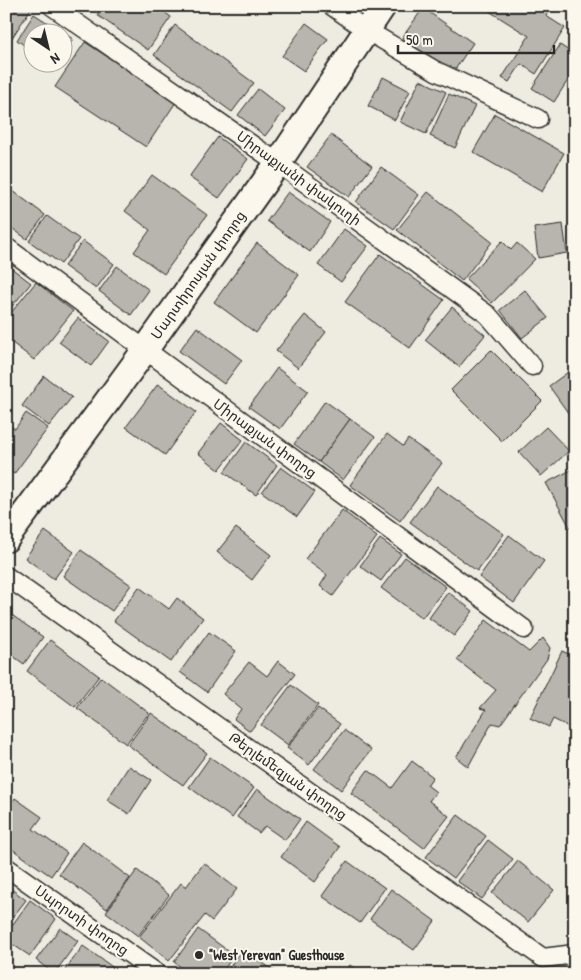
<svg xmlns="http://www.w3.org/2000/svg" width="581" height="980" font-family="'Patrick Hand','Noto Sans Armenian',sans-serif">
  <rect width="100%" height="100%" fill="#eeebe0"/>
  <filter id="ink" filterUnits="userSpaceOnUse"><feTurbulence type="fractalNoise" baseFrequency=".02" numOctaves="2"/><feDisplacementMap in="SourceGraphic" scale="10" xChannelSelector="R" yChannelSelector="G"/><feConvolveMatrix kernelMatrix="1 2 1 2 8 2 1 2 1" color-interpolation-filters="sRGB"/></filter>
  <g filter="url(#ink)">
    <g fill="#b8b5ae" stroke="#2b2b2b">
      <polygon points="6,6 32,7 6,47"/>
      <polygon points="103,6 156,6 171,17 148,50 97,15"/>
      <polygon points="492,6 552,6 546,16 565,28 536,74 521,64 509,82 502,78 529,36 489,11"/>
      <polygon points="423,8 473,43 456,68 444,67 402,38"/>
      <polygon points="34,14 73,39 62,55 62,32 32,32 32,51 17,40"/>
      <polygon points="306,23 328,39 304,71 282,56"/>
      <polygon points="175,25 254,83 232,112 154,55"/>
      <polygon points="85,42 176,102 146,147 55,87"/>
      <polygon points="560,45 575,55 575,69 554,102 532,88"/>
      <polygon points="383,77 410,91 395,120 368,106"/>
      <polygon points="420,80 446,92 426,134 400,122"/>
      <polygon points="575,83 575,96 570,94"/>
      <polygon points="258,89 285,110 265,136 238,115"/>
      <polygon points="449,94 475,106 455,148 430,136"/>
      <polygon points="6,104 13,110 6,118"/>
      <polygon points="495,114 564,153 542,192 473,152"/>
      <polygon points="331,135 372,166 349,197 307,167"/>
      <polygon points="218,137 248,159 219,198 189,177"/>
      <polygon points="381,167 419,195 394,229 356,202"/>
      <polygon points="152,175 207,215 164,274 134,252 150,230 125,211"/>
      <polygon points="6,185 11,189 6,196"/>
      <polygon points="13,191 45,215 27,239 6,224 6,201"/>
      <polygon points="288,192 330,222 310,252 267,221"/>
      <polygon points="428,192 492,242 462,281 397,230"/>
      <polygon points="47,216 79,239 61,264 29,241"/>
      <polygon points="563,224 567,253 538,258 534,228"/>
      <polygon points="344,229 368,246 341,282 318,265"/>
      <polygon points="83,241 114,264 96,289 64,266"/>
      <polygon points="502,241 511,250 517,243 535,259 492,303 466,279"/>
      <polygon points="257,243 299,275 256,333 214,302"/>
      <polygon points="380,254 444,300 410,348 345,302"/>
      <polygon points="6,264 31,283 6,314"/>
      <polygon points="117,266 149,290 131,315 99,291"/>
      <polygon points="36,282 73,311 34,360 6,338 6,319"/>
      <polygon points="525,290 548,318 522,338 500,310"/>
      <polygon points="452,307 485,335 459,367 425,340"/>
      <polygon points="305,315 326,332 298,368 276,351"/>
      <polygon points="78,318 109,341 91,366 59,342"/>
      <polygon points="197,327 242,360 224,384 179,351"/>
      <polygon points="491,350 542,401 502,441 451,390"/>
      <polygon points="575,367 575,415 571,417 549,386"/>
      <polygon points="277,368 308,391 280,429 249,407"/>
      <polygon points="44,376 72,397 49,426 22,406"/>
      <polygon points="158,384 196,412 165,455 126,427"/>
      <polygon points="325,401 350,419 319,462 294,444"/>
      <polygon points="26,413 48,428 14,474 6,469 6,423 15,429"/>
      <polygon points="350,419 375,437 343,480 319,462"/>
      <polygon points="221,423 243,440 219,470 198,453"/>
      <polygon points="546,427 569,451 541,476 519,452"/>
      <polygon points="387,434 403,446 408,439 442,463 400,521 350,485"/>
      <polygon points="246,442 277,465 256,495 224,472"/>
      <polygon points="281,467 315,492 297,517 262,492"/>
      <polygon points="575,468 575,530 572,531 546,483"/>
      <polygon points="437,486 504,534 477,571 410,522"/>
      <polygon points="342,510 377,537 333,596 320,586 327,575 305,559"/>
      <polygon points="236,528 271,555 252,580 217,552"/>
      <polygon points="45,531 74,552 54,579 25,558"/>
      <polygon points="509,535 544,561 514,603 479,577"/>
      <polygon points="380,539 401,554 381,581 360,566"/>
      <polygon points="81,550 131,585 112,611 63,576"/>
      <polygon points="405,557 446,587 422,618 381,588"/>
      <polygon points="139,587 169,609 177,598 203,618 171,662 114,621"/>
      <polygon points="448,592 473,611 454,636 429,618"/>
      <polygon points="6,611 43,637 24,664 6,651"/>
      <polygon points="486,620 529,652 543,638 550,648 547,659 500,725 492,723 468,767 456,757 486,710 480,708 496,690 457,660"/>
      <polygon points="209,632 236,651 207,692 180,672"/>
      <polygon points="50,640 99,676 75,707 27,671"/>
      <polygon points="562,651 575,657 575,730 553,719 549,727 530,718"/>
      <polygon points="278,661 295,674 250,731 234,719 241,709 223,694 249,662 267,676"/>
      <polygon points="101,677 149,713 126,744 77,708"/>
      <polygon points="291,685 318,705 288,745 261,725"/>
      <polygon points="318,708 340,724 309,765 287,748"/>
      <polygon points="151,713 207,753 183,785 128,745"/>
      <polygon points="344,730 371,750 341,790 314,769"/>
      <polygon points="210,757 254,788 232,818 189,787"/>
      <polygon points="412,761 433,777 427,785 436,792 429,801 449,816 424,848 351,793 368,770 392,788"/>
      <polygon points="129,766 151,780 129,814 107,800"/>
      <polygon points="257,789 300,819 285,840 265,826 259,833 237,817"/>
      <polygon points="15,798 42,817 33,829 67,853 51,876 6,845 6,810"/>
      <polygon points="458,815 486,836 454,878 426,857"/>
      <polygon points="306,822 340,847 315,882 281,857"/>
      <polygon points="488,840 513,859 482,899 457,881"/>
      <polygon points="82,842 130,878 107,909 59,874"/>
      <polygon points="347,861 385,888 360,923 322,896"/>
      <polygon points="518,861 554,890 528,922 492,893"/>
      <polygon points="204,863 237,889 212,921 205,915 169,961 139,937 181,883 186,887"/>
      <polygon points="137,870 169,895 138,936 106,912"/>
      <polygon points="6,885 26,900 9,922 6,920"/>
      <polygon points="391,889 435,921 414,950 370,919"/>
      <polygon points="30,900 56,919 30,956 6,940 6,934"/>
      <polygon points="60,928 78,941 54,974 36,960"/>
      <polygon points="198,929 234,955 221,974 190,974 174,962"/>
      <polygon points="83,946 122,974 62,974"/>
      <polygon points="242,949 279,974 225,974"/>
      <polygon points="350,965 362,974 343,974"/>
    </g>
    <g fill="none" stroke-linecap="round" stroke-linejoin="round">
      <defs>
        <g id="street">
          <polyline points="52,6 278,163 488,315 532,366"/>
          <polyline points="332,6 366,30 436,71 538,119"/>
          <polyline points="6,247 524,629"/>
          <polyline points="6,576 543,958 575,954"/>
          <polyline points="6,867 158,974"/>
        </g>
        <polyline id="secondary" points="6,539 145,350 278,163 383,6"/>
      </defs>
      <use href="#street" stroke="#2b2b2b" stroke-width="21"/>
      <use href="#secondary" stroke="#2b2b2b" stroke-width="29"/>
      <use href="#street" stroke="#fbf7ec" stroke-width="18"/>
      <use href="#secondary" stroke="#fbf7ec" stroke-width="25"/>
    </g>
  </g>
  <circle fill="#2b2b2b" stroke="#fbf7ec" stroke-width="2" cx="199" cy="955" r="5"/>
  <g text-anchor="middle" stroke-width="4" stroke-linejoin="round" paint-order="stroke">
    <g font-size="14" fill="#2b2b2b" stroke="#fbf7ec">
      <text transform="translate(299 178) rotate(36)" y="5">Միրաքյանի փակուղի</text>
      <text transform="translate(198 275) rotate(-55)" y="5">Մարտիրոսյան փողոց</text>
      <text transform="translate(265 438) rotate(36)" y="5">Միրաքյան փողոց</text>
      <text transform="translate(288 776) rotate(35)" y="5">Թերլեմեզյան փողոց</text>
      <text transform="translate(82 920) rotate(35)" y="5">Սպորտի փողոց</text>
    </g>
    <g font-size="14" font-weight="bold" fill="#2b2b2b" stroke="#fbf7ec" text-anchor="start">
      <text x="209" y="960">"West Yerevan" Guesthouse</text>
    </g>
  </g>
  <rect width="581" height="980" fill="none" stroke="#fbf7ec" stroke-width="25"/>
  <rect x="12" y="12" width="556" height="955" fill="none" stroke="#2b2b2b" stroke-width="2" filter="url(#ink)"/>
  <g transform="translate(48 48) rotate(145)"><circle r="24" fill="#fbf7ec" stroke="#a8a59f"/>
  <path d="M0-4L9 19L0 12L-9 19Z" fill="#2b2b2b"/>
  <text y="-8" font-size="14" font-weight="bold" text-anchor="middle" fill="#2b2b2b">N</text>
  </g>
  <path d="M398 45v8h156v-8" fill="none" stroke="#2b2b2b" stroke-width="2.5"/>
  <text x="406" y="45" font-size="15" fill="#2b2b2b" stroke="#fbf7ec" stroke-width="4" paint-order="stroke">50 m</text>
</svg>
